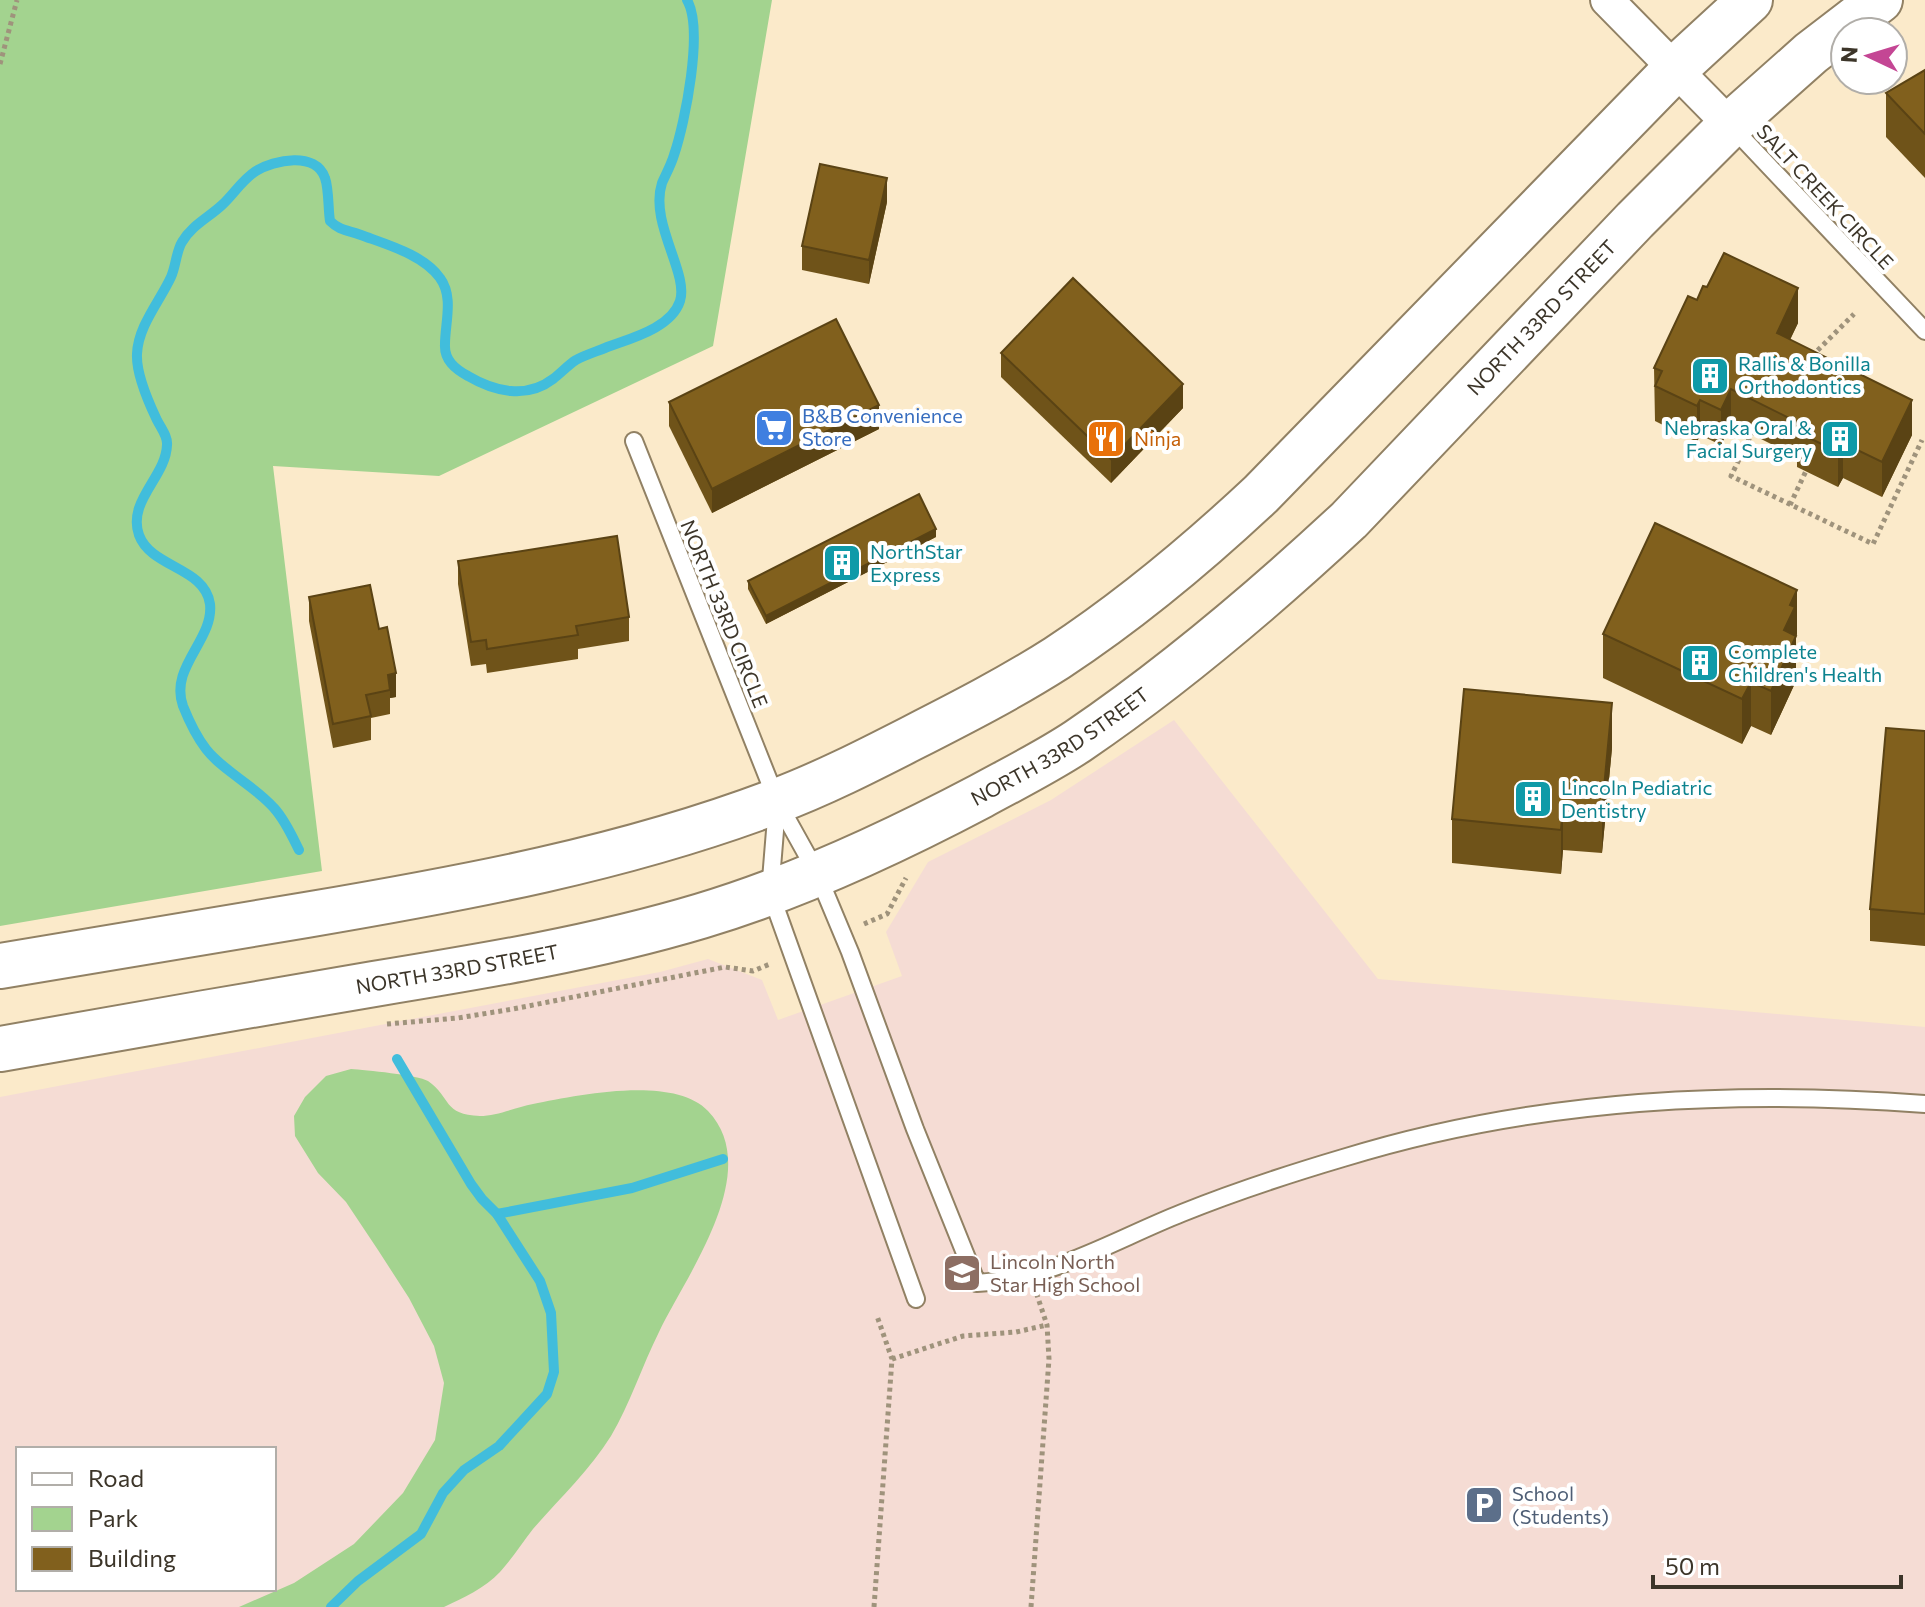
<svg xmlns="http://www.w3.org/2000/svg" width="1925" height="1607" font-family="Commissioner,sans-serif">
  <rect width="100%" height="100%" fill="#fbeaca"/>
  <path fill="#f5dcd4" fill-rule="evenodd" d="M 1174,720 L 1378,979 L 1925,1027 L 1925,1607 L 0,1607 L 0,1097 L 660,972 L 708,959 L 762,980 L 778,1020 L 902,976 L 886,932 L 928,862 L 1051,800 ZM 18,1449 L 274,1449 L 274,1589 L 18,1589 Z"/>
  <g fill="#a3d38f">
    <polygon points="0,0 772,0 713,346 439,476 273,466 322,871 0,926"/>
    <path d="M 351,1069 C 365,1070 418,1075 428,1081 C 451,1097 443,1115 480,1116 C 497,1116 517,1107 533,1104 C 578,1095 674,1075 708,1111 C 765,1171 686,1275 659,1332 C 642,1366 630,1404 611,1436 C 590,1470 559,1499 533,1529 C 522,1543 512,1559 500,1572 C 485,1588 463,1598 444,1607 L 239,1607 L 294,1583 L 354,1544 L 403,1493 L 435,1440 L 444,1383 L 434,1346 L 409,1298 L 378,1250 L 346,1202 L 318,1173 L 295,1136 L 294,1116 L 305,1097 L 326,1076 Z"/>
  </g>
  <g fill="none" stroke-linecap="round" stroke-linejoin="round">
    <g stroke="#41bddc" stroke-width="10">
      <path d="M 299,850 C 292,836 285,820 274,808 C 255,786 223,771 206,749 C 196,736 189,721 183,706 C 169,667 214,640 210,604 C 205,567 151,568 139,535 C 127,501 166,477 167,445 C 168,436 160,427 156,418 C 148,401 136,374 137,354 C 138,326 160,301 171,277 C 176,266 176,252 182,242 C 191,226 208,218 222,205 C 233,195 242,180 256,171 C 274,160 316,151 325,178 C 329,189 328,209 330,221 C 340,231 348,230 361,235 C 388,245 424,255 440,278 C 454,297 445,323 445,344 C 444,360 455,369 468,376 C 495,392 527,399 553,379 C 561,373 568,365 576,360 C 585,355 595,352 605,348 C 628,339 671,329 680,301 C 689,273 649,223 662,183 C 666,174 671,165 674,155 C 685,123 704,29 687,0"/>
      <polyline points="497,1214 632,1188 723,1159"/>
      <polyline points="331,1607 358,1581 421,1534 443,1493 464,1470 499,1446 547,1394 554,1372 551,1313 540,1281 497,1214 482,1199 471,1184 397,1059"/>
    </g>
    <defs>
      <g id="service">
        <polyline points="1731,126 1925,331"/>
        <path d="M 634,441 L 777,801 L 817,873 L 850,952 L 915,1129 L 977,1283 C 1052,1279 1114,1240 1182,1213 C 1234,1192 1289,1174 1343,1158 C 1530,1100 1731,1089 1925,1104"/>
        <polyline points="777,806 770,892 916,1299"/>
      </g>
      <polyline id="minor" points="1607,0 1730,125"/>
      <g id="secondary">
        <path d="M 0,966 C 102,949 204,932 306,915 C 465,888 623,859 774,802 C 822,784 867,761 912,738 C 961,713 1010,688 1057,658 C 1130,610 1197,554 1261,494 L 1675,69 L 1750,0"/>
        <path id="s1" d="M 0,1049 C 125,1027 249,1005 374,984 C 484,966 594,948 701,916 C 798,887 892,843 981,796 C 1014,778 1048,761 1078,741 C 1175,675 1263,600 1349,520 L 1635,220 L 1730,125 L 1811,53 L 1880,0"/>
      </g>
    </defs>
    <use href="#service" stroke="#918164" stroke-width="20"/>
    <use href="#minor" stroke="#918164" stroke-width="36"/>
    <use href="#secondary" stroke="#918164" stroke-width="48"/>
    <g stroke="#9f937c" stroke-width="5" stroke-dasharray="4 4" stroke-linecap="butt">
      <polyline points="0,64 17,0"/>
      <polyline points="1812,356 1854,314"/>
      <polyline points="1753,431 1731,476 1873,544 1922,440"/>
      <polyline points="1790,505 1806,471"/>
      <polyline points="864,924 887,914 906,878"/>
      <polyline points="387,1024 458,1018 513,1009 725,967 753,971 770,964"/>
      <polyline points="892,1359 963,1336 1016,1332 1047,1325"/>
      <polyline points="874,1607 892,1359 877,1316"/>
      <polyline points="1031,1607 1049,1359 1047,1325 1037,1295"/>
    </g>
    <use href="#service" stroke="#fff" stroke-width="16"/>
    <use href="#minor" stroke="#fff" stroke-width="32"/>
    <use href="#secondary" stroke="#fff" stroke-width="44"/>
  </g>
  <g fill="#6f5319">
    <polygon points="1925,70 1925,178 1886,137 1886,93"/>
    <polygon points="887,202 869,284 802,270 802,246"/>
    <polygon points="1697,300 1798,323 1790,339 1912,435 1882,497 1843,478 1838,487 1797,467 1797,457 1731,424 1721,445 1700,435 1697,442 1655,421 1654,368"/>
    <polygon points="1001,353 1183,408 1111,483 1001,377"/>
    <polygon points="669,402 879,429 712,513 669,426"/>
    <polygon points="936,537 766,624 748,589 748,581"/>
    <polygon points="458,561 629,617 629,641 578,649 578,659 487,673 486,664 471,666 458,584"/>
    <polygon points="309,597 379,629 396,697 390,698 390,714 371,718 371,740 333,748 309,621"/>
    <polygon points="1603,634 1797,634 1796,636 1796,681 1771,735 1751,726 1742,744 1603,678"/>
    <polygon points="1925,731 1925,946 1870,941 1870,909"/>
    <polygon points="1612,748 1602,853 1563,850 1561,874 1452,863 1452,819"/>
  </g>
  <g fill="#5a4314">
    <polygon points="887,178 887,202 869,284 869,260"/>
    <polygon points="1798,288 1798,323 1777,368 1777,333"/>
    <polygon points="1183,384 1183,408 1111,483 1111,459"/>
    <polygon points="1731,389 1731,424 1721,445 1721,410"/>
    <polygon points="1700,400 1700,435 1697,442 1697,406"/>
    <polygon points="1912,400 1912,435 1882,497 1882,462"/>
    <polygon points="879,405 879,429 712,513 712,489"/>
    <polygon points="1843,443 1843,478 1838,487 1838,452"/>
    <polygon points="936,529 936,537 766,624 766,616"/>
    <polygon points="1797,590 1797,634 1795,639 1796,636 1796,681 1771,735 1771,691 1790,605"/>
    <polygon points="396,673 396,697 390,698 390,690 388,675"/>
    <polygon points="1751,682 1751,726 1742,744 1742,699"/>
    <polygon points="1612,703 1612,748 1602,853 1602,809"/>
    <polygon points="1563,806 1563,850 1561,874 1561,830"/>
  </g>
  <g fill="#81601d" stroke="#5a4314" stroke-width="2">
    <polygon points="1925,70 1925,134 1886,93"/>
    <polygon points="820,164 887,178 869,260 802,246"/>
    <polygon points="1724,253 1798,288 1777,333 1912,400 1882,462 1843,443 1838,452 1797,432 1801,424 1731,389 1721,410 1700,400 1697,406 1655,386 1662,371 1654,368 1688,296 1697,300 1703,286 1707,287"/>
    <polygon points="1073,278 1183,384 1111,459 1001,353"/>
    <polygon points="836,319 879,405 712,489 669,402"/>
    <polygon points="919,494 936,529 766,616 748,581"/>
    <polygon points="1655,523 1797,590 1790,605 1795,607 1784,630 1796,636 1771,691 1751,682 1742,699 1603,634"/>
    <polygon points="617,536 629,617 576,626 578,635 487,649 486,640 471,642 458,561"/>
    <polygon points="370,585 379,629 387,627 396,673 388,675 390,690 366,695 371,716 333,724 309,597"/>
    <polygon points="1464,689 1612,703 1602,809 1563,806 1561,830 1452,819"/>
    <polygon points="1886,728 1925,731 1925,914 1870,909"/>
  </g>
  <defs>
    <symbol id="building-square" viewBox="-11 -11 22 22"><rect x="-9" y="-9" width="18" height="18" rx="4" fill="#0f9aa8" stroke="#fff"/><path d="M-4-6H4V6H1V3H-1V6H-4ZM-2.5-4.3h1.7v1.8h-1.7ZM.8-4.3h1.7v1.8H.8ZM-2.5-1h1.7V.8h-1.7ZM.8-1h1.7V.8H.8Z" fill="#fff"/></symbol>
    <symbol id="supermarket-square" viewBox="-11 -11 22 22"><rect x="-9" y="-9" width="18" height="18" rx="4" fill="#3f7fe0" stroke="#fff"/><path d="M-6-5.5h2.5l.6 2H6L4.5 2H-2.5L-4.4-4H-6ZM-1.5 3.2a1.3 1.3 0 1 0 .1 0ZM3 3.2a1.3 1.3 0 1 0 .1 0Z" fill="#fff"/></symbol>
    <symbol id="restaurant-square" viewBox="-11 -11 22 22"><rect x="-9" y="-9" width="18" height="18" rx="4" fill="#e8710a" stroke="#fff"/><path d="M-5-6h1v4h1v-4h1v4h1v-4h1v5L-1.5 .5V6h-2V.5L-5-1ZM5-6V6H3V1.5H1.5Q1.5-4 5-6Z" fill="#fff"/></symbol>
    <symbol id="school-square" viewBox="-11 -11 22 22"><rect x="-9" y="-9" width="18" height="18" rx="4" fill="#8d6e63" stroke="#fff"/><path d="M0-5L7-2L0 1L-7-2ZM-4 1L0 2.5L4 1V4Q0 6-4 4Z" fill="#fff"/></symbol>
    <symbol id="parking-square" viewBox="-11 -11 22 22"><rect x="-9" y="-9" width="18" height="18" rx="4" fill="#5c6f8a" stroke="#fff"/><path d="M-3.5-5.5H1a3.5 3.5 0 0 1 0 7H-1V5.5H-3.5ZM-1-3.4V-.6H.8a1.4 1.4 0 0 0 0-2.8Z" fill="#fff"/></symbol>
  </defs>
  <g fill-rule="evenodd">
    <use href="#building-square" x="1688" y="354" width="44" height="44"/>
    <use href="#supermarket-square" x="752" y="406" width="44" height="44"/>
    <use href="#restaurant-square" x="1084" y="417" width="44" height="44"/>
    <use href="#building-square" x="1818" y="417" width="44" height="44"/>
    <use href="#building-square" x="820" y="541" width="44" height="44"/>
    <use href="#building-square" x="1678" y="641" width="44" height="44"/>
    <use href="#building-square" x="1511" y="777" width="44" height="44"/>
    <use href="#school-square" x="940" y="1251" width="44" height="44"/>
    <use href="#parking-square" x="1462" y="1483" width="44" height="44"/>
  </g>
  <g text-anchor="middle" stroke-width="8" stroke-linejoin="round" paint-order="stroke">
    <g font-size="20" fill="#3c3529" stroke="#fff">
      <text transform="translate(1825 197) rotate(47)" y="7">SALT CREEK CIRCLE</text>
      <text dy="7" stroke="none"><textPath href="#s1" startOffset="1760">NORTH 33RD STREET</textPath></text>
      <text transform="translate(724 614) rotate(68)" y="7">NORTH 33RD CIRCLE</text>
      <text dy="7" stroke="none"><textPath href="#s1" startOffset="1112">NORTH 33RD STREET</textPath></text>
      <text dy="7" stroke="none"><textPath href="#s1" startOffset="464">NORTH 33RD STREET</textPath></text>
    </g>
    <g font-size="20" fill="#0d838f" stroke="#fff" text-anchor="start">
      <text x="1738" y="371">Rallis &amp; Bonilla<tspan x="1738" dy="23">Orthodontics</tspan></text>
      <text x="1812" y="435" text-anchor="end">Nebraska Oral &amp;<tspan x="1812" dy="23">Facial Surgery</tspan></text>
      <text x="870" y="559">NorthStar<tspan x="870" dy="23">Express</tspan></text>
      <text x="1728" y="659">Complete<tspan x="1728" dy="23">Children's Health</tspan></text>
      <text x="1561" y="795">Lincoln Pediatric<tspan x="1561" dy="23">Dentistry</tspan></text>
    </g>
    <g font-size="20" fill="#366cbe" stroke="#fff" text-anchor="start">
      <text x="802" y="423">B&amp;B Convenience<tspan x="802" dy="23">Store</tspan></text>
    </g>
    <g font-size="20" fill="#c56008" stroke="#fff" text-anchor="start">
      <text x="1134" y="446">Ninja</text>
    </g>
    <g font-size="20" fill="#785e54" stroke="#fff" text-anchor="start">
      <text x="990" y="1269">Lincoln North<tspan x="990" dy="23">Star High School</tspan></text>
    </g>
    <g font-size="20" fill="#4e5e75" stroke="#fff" text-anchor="start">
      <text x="1512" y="1501">School<tspan x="1512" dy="23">(Students)</tspan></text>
    </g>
  </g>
  <rect x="16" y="1447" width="260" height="144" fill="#ffffff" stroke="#b1aea9" stroke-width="2"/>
  <rect x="32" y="1473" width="40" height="12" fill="#ffffff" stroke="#b1aea9" stroke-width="2"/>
  <text x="88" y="1487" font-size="24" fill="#3c3529">Road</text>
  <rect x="32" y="1507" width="40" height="24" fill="#a3d38f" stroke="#b1aea9" stroke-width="2"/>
  <text x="88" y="1527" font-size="24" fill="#3c3529">Park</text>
  <rect x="32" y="1547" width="40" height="24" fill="#81601d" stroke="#b1aea9" stroke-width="2"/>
  <text x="88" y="1567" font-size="24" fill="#3c3529">Building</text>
  <g transform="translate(1869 56) rotate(274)"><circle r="38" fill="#ffffff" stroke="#b1aea9" stroke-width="2"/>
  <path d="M0-6L14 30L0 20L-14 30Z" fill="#c44694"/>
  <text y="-12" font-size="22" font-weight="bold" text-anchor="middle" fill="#3c3529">N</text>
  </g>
  <path d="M1653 1575v12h248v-12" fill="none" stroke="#3c3529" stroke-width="4"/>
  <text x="1665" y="1575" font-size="24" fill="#3c3529" stroke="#ffffff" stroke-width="6" paint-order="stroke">50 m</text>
</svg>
